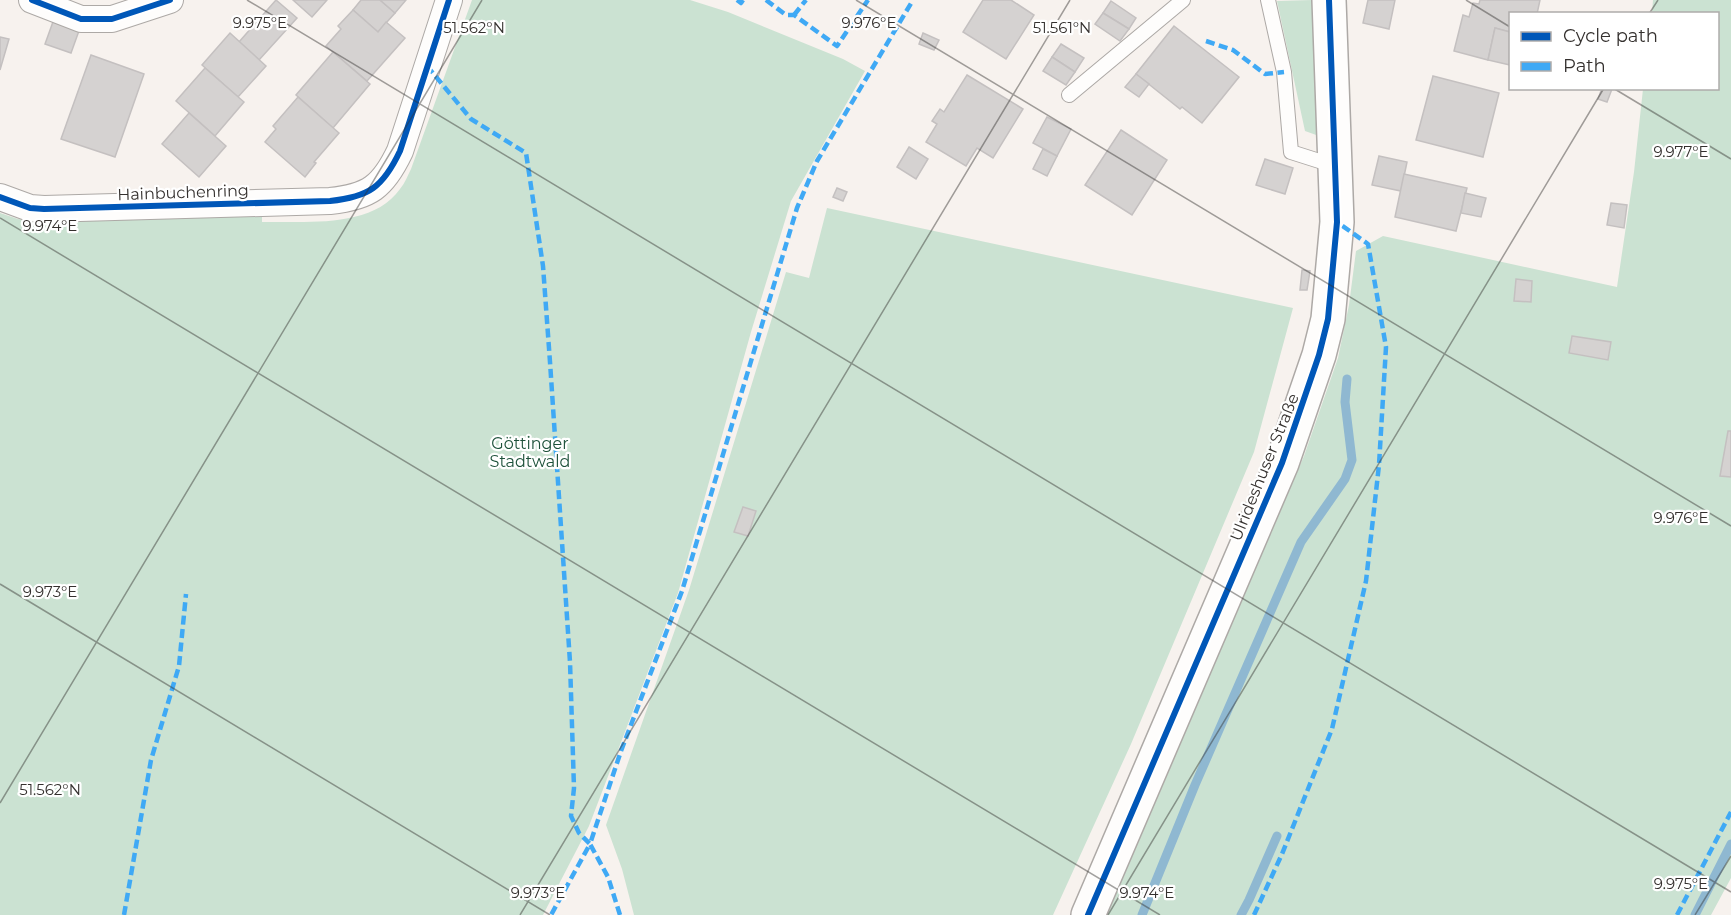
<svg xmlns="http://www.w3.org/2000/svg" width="1731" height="915" font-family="Montserrat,sans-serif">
  <rect width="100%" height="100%" fill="#f7f2ee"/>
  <g fill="#cbe2d2">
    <path d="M 472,0 L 690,0 L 728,12 L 843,59 L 865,71 L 791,201 L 751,332 L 678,593 L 589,826 L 543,915 L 0,915 L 0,213 L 18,219 L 40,222 L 262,215 L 262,222 C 305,221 372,229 400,189 C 405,183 408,175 411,169 Z"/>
    <polygon points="1312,0 1319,136 1305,131 1277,1"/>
    <polygon points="1653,0 1731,0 1731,878 1711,915 1107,915 1304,456 1338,358 1349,305 1356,251 1383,236 1617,287 1634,172 1643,89 1718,88 1718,14 1652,13"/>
    <polygon points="827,208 1293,308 1254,452 1131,744 1053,915 634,915 622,869 606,825 689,590 786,272 809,278"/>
  </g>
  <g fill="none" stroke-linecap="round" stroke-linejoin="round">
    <g stroke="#8fb8d1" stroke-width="9">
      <polyline points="1142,915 1195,785 1301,542 1345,479 1352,460 1345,402 1347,379"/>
      <polyline points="1241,915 1249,900 1277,836"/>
      <polyline points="1695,915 1731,844"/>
    </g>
  </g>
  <g fill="#d5d2d1" stroke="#c4c0c0" stroke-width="1.5">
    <polygon points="276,0 297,18 259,60 239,42"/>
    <polygon points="293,0 327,0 312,17"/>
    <polygon points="361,0 380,0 395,13 378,32 353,10"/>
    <polygon points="380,0 406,0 395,13"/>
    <polygon points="983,0 1011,0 1034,15 1006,59 963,32"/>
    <polygon points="1368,0 1395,0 1389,29 1363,23"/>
    <polygon points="1480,0 1540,0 1537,14 1510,14 1510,32 1495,28 1488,60 1454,51 1463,15 1469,17 1473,3 1479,4"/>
    <polygon points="1111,1 1136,18 1129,29 1103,13"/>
    <polygon points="353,10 378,32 386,22 405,38 367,81 326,46 341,29 338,26"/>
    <polygon points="1103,13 1129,29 1120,41 1095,24"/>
    <polygon points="54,19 80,28 71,53 45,44"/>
    <polygon points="1174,26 1239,77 1202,123 1182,107 1180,109 1136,74"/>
    <polygon points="1495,28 1510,32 1510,65 1488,60"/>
    <polygon points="230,33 266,66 238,97 202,65"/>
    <polygon points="923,33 939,40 934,50 919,44"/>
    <polygon points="0,37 9,39 0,70"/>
    <polygon points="1061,44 1084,58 1075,72 1052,57"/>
    <polygon points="333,52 370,84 333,128 296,95"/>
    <polygon points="91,55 144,74 115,157 61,139"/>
    <polygon points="1052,57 1075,72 1066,85 1043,71"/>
    <polygon points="205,68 244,102 215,136 176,101"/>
    <polygon points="1136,74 1149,84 1139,97 1125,87"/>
    <polygon points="967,75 1023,109 993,158 977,148 966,166 926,142 937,124 932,121 940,109 944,112"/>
    <polygon points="1433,76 1499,93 1483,157 1416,140"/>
    <polygon points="1602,88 1612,89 1607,102 1598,99"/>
    <polygon points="298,97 339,133 314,162 316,163 305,177 265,142 276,129 273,126"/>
    <polygon points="189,113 226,146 199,177 162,144"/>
    <polygon points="1047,117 1071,129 1057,156 1033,143"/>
    <polygon points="1121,130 1167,160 1132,215 1085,185"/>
    <polygon points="909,147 928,159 916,179 897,167"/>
    <polygon points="1043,149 1057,156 1047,176 1033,169"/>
    <polygon points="1379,156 1407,162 1401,191 1372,185"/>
    <polygon points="1265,159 1293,168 1285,194 1256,185"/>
    <polygon points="1404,174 1467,188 1456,231 1395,217"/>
    <polygon points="837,188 847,192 843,201 833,197"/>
    <polygon points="1465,193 1486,198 1481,217 1461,213"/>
    <polygon points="1611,203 1627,205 1624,228 1607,225"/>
    <polygon points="1302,270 1310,271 1307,290 1300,290"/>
    <polygon points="1516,279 1532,281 1531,302 1514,301"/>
    <polygon points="1572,336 1611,342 1608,360 1569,353"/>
    <polygon points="1728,431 1731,431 1731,477 1720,476"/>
    <polygon points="743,507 756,511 748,536 734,532"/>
  </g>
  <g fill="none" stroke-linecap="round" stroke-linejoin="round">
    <defs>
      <g id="service">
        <polyline points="1268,0 1284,72 1291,152 1335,166"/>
        <polyline points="1069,95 1183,0"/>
      </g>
      <g id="minor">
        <polyline points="32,0 81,19 112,19 170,0"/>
        <path d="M 0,197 L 30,208 L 44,209 L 330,201 C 369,197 383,187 400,151 L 449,0"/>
      </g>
      <polyline id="tertiary" points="1088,915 1282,463 1319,355 1328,319 1337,222 1329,0"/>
    </defs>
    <use href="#service" stroke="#ada9a6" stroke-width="16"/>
    <use href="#minor" stroke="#ada9a6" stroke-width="28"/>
    <use href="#tertiary" stroke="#ada9a6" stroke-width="36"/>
    <use href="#service" stroke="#fefdfc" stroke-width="14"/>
    <use href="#minor" stroke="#fefdfc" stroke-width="26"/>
    <use href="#tertiary" stroke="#fefdfc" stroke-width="33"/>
    <g stroke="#3fa9f5" stroke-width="4.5" stroke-dasharray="9 4.5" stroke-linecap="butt">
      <polyline points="737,0 741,3 743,0"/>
      <polyline points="766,0 786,15 794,15 837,46 868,0"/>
      <polyline points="794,15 806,0"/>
      <polyline points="1206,41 1233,50 1265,74 1284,72"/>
      <polyline points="427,66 471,119 526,153 543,266 550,362 570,662 574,788 571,816 579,833 590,844 551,915"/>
      <polyline points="124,915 151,760 179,666 186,594"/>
      <polyline points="620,915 608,877 590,844 621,751 682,591 797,208 817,161 913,0"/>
      <polyline points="1254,915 1282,854 1332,729 1366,581 1379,465 1386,347 1368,244 1337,222"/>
      <polyline points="1677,915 1731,812"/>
    </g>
    <defs>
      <g id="cycleway">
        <polyline points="32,0 81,19 112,19 170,0"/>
        <path d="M 0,197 L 30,208 L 44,209 L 330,201 C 369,197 383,187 400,151 L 449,0"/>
        <polyline points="1088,915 1282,463 1319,355 1328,319 1337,222 1329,0"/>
      </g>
    </defs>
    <use href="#cycleway" stroke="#fff" stroke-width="10"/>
    <use href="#cycleway" stroke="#0057b8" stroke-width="6"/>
  </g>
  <path fill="none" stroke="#34302e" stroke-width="1.5" stroke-opacity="0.45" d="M 247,0 L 1731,892M 856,0 L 1731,526M 1466,0 L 1510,27M 1649,14 L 1658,0M 1613,88 L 1731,159M 0,218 L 1160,915M 0,584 L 550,915M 0,803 L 482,0M 520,915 L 1070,0M 1108,915 L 1604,88M 1695,915 L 1731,856"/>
  <g text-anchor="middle" stroke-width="4.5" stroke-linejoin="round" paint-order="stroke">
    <g font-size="16" fill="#34302e" stroke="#fff">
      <text transform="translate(183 192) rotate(-2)" y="6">Hainbuchenring</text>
      <text transform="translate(1264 467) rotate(-68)" y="6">Ulrideshuser Straße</text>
    </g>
    <g font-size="16" fill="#1d513a" stroke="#fff">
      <text x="530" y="449">Göttinger<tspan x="530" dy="18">Stadtwald</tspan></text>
    </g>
  </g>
  <g font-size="15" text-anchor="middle" fill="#34302e" stroke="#fff" stroke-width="4.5" stroke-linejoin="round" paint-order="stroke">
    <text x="260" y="28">9.975°E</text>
    <text x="869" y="28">9.976°E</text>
    <text x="474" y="33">51.562°N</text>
    <text x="1062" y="33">51.561°N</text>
    <text x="1681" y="157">9.977°E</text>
    <text x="50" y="231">9.974°E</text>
    <text x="1681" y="523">9.976°E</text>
    <text x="50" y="597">9.973°E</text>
    <text x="50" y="795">51.562°N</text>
    <text x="1681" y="889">9.975°E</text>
    <text x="538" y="898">9.973°E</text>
    <text x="1147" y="898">9.974°E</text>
  </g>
  <rect x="1509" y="12" width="210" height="78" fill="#ffffff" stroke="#aeacab" stroke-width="1.5"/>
  <rect x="1521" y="32" width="30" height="9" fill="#0057b8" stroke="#aeacab" stroke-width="1.5"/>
  <text x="1563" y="42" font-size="18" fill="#34302e">Cycle path</text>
  <rect x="1521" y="62" width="30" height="9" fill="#3fa9f5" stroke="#aeacab" stroke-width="1.5"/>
  <text x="1563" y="72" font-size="18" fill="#34302e">Path</text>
</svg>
